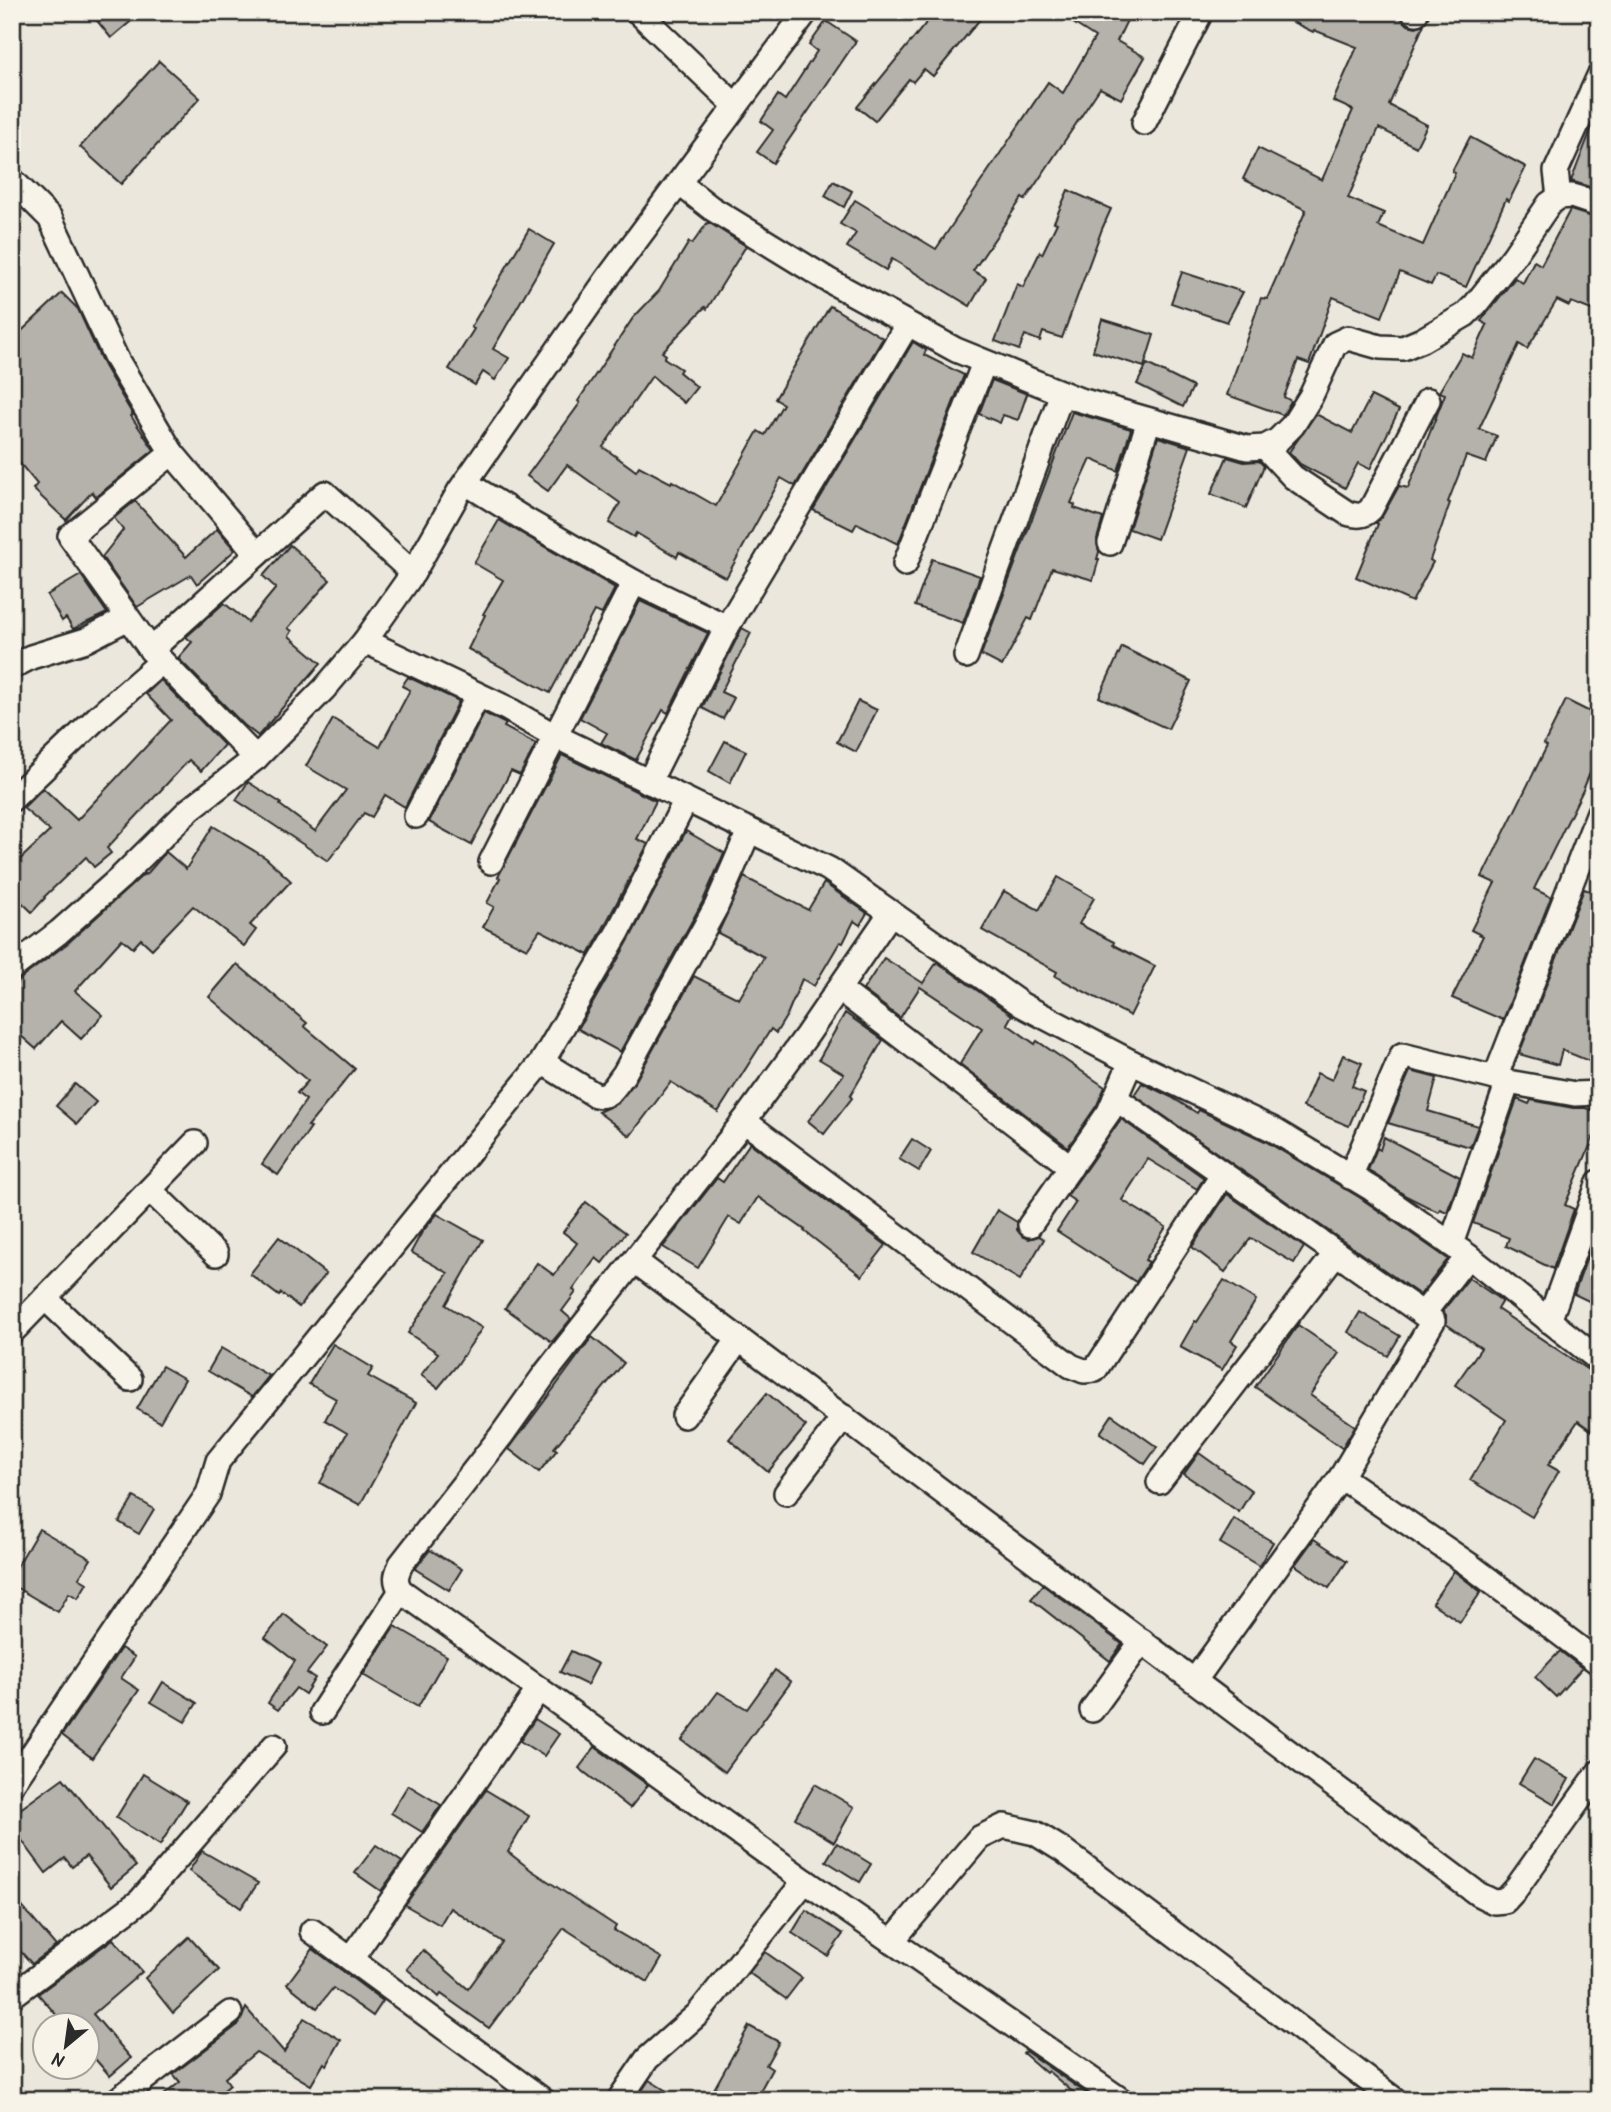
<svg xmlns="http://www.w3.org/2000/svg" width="1611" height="2112" font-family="'Patrick Hand',sans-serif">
  <rect width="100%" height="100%" fill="#ebe7dd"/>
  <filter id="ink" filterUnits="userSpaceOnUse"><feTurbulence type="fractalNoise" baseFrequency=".0143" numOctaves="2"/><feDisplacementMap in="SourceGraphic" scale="14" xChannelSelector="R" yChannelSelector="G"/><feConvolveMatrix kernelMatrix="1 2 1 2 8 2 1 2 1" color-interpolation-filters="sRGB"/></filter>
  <g filter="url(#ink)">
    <g fill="#b5b2ab" stroke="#2b2b2b" stroke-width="2">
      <polygon points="90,12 142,12 111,38"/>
      <polygon points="935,12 986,12 933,76 924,69 913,82 909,79 875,121 857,107"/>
      <polygon points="1056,12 1131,12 1117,41 1145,57 1121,99 1100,88 1025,200 1022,198 973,271 986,278 970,306 892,259 886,270 847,247 856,233 840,224 855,200 936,249 1048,82 1063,93 1095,37"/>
      <polygon points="1272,12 1400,12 1402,19 1408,25 1416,27 1424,24 1389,105 1427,125 1416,147 1379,128 1348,198 1384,213 1378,226 1423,245 1455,173 1452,171 1470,137 1526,167 1509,201 1506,199 1466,287 1436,275 1431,285 1400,272 1382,317 1333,297 1309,364 1298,360 1284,397 1291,401 1283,415 1227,395 1261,298 1267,299 1306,210 1243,179 1258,148 1322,180 1353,110 1333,101 1357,47 1314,30 1313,32"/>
      <polygon points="826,21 856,41 773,163 757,152 773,130 761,121 778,95 785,100 817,51 809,45"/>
      <polygon points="159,61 200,98 121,184 80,147"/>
      <polygon points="1598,112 1599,113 1599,190 1571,181"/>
      <polygon points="833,181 852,191 844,207 825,196"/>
      <polygon points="1068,190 1111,209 1102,229 1062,338 1043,332 1040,341 1025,335 1019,350 995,341 1017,284 1023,287 1040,252 1042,254 1057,223 1054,222"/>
      <polygon points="1570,210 1599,219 1599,313 1571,302 1569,306 1557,300 1527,349 1519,344 1479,429 1497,436 1486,463 1466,456 1448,502 1450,503 1430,560 1433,562 1412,602 1356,577 1378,524 1376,523 1383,515 1399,486 1408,488 1445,394 1439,392 1462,353 1472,358 1487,325 1481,321 1515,278 1523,283 1534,261 1541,265"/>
      <polygon points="708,222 746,246 707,309 705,307 662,352 666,355 664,358 681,369 679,372 697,387 684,403 652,376 603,447 636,471 639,466 671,483 672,481 716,506 758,431 765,435 783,404 775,399 830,306 883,338 795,486 781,478 726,578 679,552 677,557 636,533 634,537 609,523 620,503 567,465 548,491 527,476 580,403 578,401 633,318 659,291 689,242 692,244"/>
      <polygon points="529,229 554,244 493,349 509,358 495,380 483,372 475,385 449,369 474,329 471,327"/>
      <polygon points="1182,272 1243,292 1227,322 1171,303"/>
      <polygon points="62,293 78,309 104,366 133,415 131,416 154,450 96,497 92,492 66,520 33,489 37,484 12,454 12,340"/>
      <polygon points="1102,319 1154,335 1144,367 1093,351"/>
      <polygon points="913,342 926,350 924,355 964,375 898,544 857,523 853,530 813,510"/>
      <polygon points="1147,364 1193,387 1183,407 1137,384"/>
      <polygon points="992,380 1027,394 1018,420 1003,415 1000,423 979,414"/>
      <polygon points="1371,396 1399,410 1370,469 1358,463 1345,488 1300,464 1289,452 1316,414 1352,433"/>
      <polygon points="1072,412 1131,429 1118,471 1091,459 1071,503 1075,505 1074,508 1103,518 1097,539 1099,552 1097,559 1099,559 1093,580 1052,568 1032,620 1028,618 1002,666 981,655"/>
      <polygon points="1158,437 1190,447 1157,539 1129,529"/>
      <polygon points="1227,457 1244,462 1259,461 1264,466 1246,508 1211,494"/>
      <polygon points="135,501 186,557 217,529 235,550 197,584 191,575 137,607 102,557 123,530 114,518"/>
      <polygon points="499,520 615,588 602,614 594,611 550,693 468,649 485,615 483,614 503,580 474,563"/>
      <polygon points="290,545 330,580 288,628 292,631 289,636 321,663 258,736 244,725 178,658 192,642 186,637 224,603 248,622 276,588 263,576"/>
      <polygon points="932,559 980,576 963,623 915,606"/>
      <polygon points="81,575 107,613 73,629 66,618 62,621 47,595"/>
      <polygon points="640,601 708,633 668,713 663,710 636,760 601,743 607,733 580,718"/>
      <polygon points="742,628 751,633 721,692 734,698 723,719 702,708"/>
      <polygon points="1122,647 1191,681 1168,729 1099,697"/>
      <polygon points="408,677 459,701 405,807 385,795 372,817 364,813 328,861 236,800 248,782 281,803 280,805 315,831 346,790 306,766 333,719 380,747 410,690 402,686"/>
      <polygon points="161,680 224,745 201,771 189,760 107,848 111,853 94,867 86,857 44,897 45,898 32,912 12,893 12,867 50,831 23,808 43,788 77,820 171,720 146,694"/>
      <polygon points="1566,700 1596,715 1591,723 1599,726 1599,751 1583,790 1534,889 1551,897 1503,1020 1452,998 1483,936 1471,930 1495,883 1482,877 1547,746 1544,744"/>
      <polygon points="858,701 877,710 856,752 837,742"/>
      <polygon points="484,713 506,724 504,727 536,744 520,775 511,771 471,845 429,822"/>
      <polygon points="725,741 746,751 730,783 709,771"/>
      <polygon points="562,755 656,801 637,839 648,844 589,955 540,930 527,949 483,927 494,907 487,903 500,878 498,877"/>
      <polygon points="213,826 266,858 291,881 250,925 256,930 244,946 193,906 152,949 141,939 133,948 122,939 75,991 103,1015 81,1039 61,1021 36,1049 12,1028 12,988 20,979 68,943 144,874 146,875 166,852 186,869"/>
      <polygon points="686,831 724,853 703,901 620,1052 578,1029 630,938"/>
      <polygon points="744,877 808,910 824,883 867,913 860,925 854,921 843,943 840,942 814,986 802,979 787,1015 776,1033 771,1029 718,1112 671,1082 630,1136 598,1112 618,1103 635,1082 694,976 739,999 764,957 718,933"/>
      <polygon points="1058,877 1094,898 1079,924 1114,942 1113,945 1155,966 1130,1016 1055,976 1057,972 982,930 1004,891 1039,910"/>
      <polygon points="1584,889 1599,894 1599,1065 1562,1050 1558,1065 1519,1054"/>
      <polygon points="884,958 923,983 937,962 1012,1015 1007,1024 1035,1044 1037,1041 1105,1087 1097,1105 1068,1147 960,1064 982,1028 920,987 900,1018 863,990"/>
      <polygon points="237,964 307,1023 304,1026 355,1069 308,1126 311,1127 278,1175 262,1164 306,1100 297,1093 308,1081 209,997"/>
      <polygon points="845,1013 883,1040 850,1096 852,1098 824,1134 808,1121 844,1074 819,1059"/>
      <polygon points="1343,1055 1362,1063 1352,1086 1364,1091 1349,1126 1303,1107 1317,1073 1332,1080"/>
      <polygon points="1410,1071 1437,1078 1428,1111 1478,1126 1470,1147 1388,1123"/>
      <polygon points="1142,1083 1171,1097 1197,1113 1199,1110 1265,1141 1359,1197 1448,1259 1420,1295 1134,1095"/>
      <polygon points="75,1084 96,1102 77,1124 56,1106"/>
      <polygon points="1517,1099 1529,1104 1531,1100 1573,1108 1585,1108 1599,1112 1599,1138 1594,1136 1565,1205 1574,1209 1553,1269 1506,1246 1509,1238 1473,1223"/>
      <polygon points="1121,1119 1204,1178 1197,1189 1148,1159 1122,1200 1166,1227 1145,1260 1149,1262 1136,1282 1057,1231 1076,1202 1067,1196"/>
      <polygon points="1384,1137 1460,1177 1447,1212 1440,1209 1438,1212 1406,1196 1368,1170 1377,1148 1380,1150"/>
      <polygon points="912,1139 931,1151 919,1171 899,1159"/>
      <polygon points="750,1143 886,1245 862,1276 804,1231 805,1230 758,1197 741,1224 729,1217 698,1268 663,1247 717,1178 723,1182"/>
      <polygon points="1227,1194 1304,1247 1294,1263 1251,1238 1225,1272 1192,1247"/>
      <polygon points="586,1202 626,1233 602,1263 596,1258 573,1290 576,1292 562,1311 571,1319 552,1342 505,1308 537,1263 554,1275 577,1243 563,1232"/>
      <polygon points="997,1210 1017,1222 1017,1230 1023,1237 1029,1239 1039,1236 1044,1239 1020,1280 973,1252"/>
      <polygon points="437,1214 483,1240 446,1305 482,1328 457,1365 438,1388 421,1375 438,1353 408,1333 448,1273 411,1252 422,1232"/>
      <polygon points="1599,1224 1599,1306 1574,1294"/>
      <polygon points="279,1237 326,1274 299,1307 281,1293 279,1296 250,1274"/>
      <polygon points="1469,1278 1502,1301 1497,1309 1591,1372 1589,1374 1599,1381 1599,1436 1578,1421 1548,1465 1559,1471 1532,1517 1470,1480 1506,1420 1455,1385 1481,1348 1446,1324 1446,1315 1443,1311"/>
      <polygon points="1224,1280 1256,1300 1231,1341 1237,1345 1222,1370 1180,1347 1195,1321 1197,1322"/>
      <polygon points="1360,1312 1400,1336 1388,1356 1348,1332"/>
      <polygon points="1298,1325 1339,1353 1310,1395 1355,1426 1342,1448 1255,1387"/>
      <polygon points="592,1337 624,1363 554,1448 557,1450 539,1472 509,1449"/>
      <polygon points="333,1344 373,1368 368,1376 416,1403 360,1505 320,1483 347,1433 325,1420 336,1399 309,1384"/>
      <polygon points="221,1348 269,1376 252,1397 208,1371"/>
      <polygon points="162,1366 185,1379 160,1422 137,1409"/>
      <polygon points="767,1393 806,1426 768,1472 729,1439"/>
      <polygon points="1112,1415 1157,1447 1145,1464 1100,1433"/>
      <polygon points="1199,1453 1252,1491 1239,1512 1184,1474"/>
      <polygon points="134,1497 154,1509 139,1534 119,1522"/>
      <polygon points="1234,1519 1273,1542 1259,1566 1220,1543"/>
      <polygon points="39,1529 91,1559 79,1578 87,1583 78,1598 69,1593 58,1612 12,1585 12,1575"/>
      <polygon points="1314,1539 1347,1561 1329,1588 1295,1565"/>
      <polygon points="430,1550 462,1569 449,1590 415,1569"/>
      <polygon points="1454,1571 1481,1592 1460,1622 1432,1603"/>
      <polygon points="1043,1585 1122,1644 1110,1661 1031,1599"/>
      <polygon points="284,1614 327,1647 307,1673 315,1678 305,1694 296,1688 278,1710 268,1703 295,1661 265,1638"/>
      <polygon points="395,1626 447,1656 418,1707 363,1675"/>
      <polygon points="121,1648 135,1657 121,1678 139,1690 92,1758 62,1735"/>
      <polygon points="571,1651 598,1664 587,1685 560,1672"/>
      <polygon points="1560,1651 1582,1668 1556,1697 1535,1677"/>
      <polygon points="775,1670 791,1682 725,1772 682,1740 718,1692 747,1709"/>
      <polygon points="163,1682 197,1703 185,1722 151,1702"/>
      <polygon points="535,1719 559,1734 544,1756 520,1741"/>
      <polygon points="595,1747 648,1785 630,1808 579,1768"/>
      <polygon points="1534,1759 1569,1779 1555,1804 1519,1783"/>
      <polygon points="143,1774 187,1801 160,1845 116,1818"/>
      <polygon points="63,1778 136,1866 111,1887 86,1856 72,1867 65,1858 46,1873 12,1827 12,1815"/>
      <polygon points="815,1784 854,1807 834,1842 795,1818"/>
      <polygon points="408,1785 441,1805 422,1832 391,1813"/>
      <polygon points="486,1790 529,1816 508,1852 531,1870 616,1926 614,1930 662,1958 648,1982 564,1928 489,2028 441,1994 439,1997 407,1969 423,1950 468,1989 502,1942 450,1908 440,1925 405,1905"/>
      <polygon points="837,1843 871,1864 860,1882 826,1861"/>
      <polygon points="376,1845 402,1862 381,1891 355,1873"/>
      <polygon points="202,1851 258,1883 241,1908 189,1871"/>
      <polygon points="12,1895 56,1946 32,1964 12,1942"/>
      <polygon points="806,1910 843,1934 828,1956 792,1933"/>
      <polygon points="189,1937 219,1970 173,2013 145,1978"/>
      <polygon points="113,1939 142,1972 93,2014 131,2058 110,2076 88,2051 88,2025 65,2025 38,1994"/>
      <polygon points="313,1949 383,2001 373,2016 333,1988 317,2008 287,1984"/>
      <polygon points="765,1952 802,1978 786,1999 749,1973"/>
      <polygon points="246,2008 284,2052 304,2018 341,2040 327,2065 324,2063 311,2085 256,2052 225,2078 230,2085 212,2100 158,2100 180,2082 173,2074 239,2024"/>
      <polygon points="749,2026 779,2042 766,2065 772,2069 755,2100 708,2100"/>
      <polygon points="1025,2051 1096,2100 1082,2100 1048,2071 1046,2073 1023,2053"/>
      <polygon points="649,2080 681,2100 636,2100"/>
    </g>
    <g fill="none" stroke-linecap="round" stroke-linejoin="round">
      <defs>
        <g id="minor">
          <polyline points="638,12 736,106"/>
          <polyline points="1414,12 1416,13"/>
          <polyline points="1144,123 1201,12"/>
          <polyline points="12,180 50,218 117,360 172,453 70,536 151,650"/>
          <polyline points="679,183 711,208 828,280 956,350 1077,399 1247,448 1265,447 1278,440 1293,425 1311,396 1335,344 1348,338 1380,347 1403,348 1422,340 1465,315 1475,305 1513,257 1549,204 1559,197 1572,196 1599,205"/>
          <polyline points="1559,197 1556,171 1599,76"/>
          <path d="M 1265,447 L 1293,477 L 1347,513 C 1357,516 1363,517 1371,509 L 1428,400"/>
          <polyline points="172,453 257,554"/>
          <polyline points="466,483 529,522 634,582"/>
          <polyline points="1110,543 1149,420"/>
          <polyline points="905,564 984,363"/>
          <polyline points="727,627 907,325"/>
          <polyline points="365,641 506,708 555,736 829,869 1022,1005 1131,1062 1272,1129 1372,1189 1468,1256 1599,1360"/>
          <polyline points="966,656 1062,393"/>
          <polyline points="12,667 31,657 86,640 128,618"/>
          <polyline points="256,758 151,650 325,493 413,573"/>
          <polyline points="12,799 99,716 161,662"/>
          <polyline points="416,816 478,695"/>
          <polyline points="491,862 634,582 727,627 649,782"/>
          <polyline points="12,968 59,932 120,878 190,809 256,758 324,689 365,641 413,573 460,490 608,278 806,12"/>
          <polyline points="839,989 1071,1167"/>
          <path d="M 542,1062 L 595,1095 C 610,1099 616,1084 624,1074 L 716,907 L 749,831"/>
          <polyline points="1508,1082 1495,1078 1599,812"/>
          <polyline points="1115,1098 1433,1321 1341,1477 1195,1680"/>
          <polyline points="744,1121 1071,1366 1084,1371 1095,1370 1223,1174"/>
          <polyline points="1350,1177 1402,1055 1495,1078"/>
          <polyline points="150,1190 216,1254"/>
          <polyline points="1030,1225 1109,1112 1131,1062"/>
          <polyline points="1451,1244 1508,1082 1575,1094 1599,1093"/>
          <polyline points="635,1261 1478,1894 1494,1902 1505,1901 1515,1890 1599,1772"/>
          <polyline points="45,1298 130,1379"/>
          <polyline points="1423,1314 1468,1256"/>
          <polyline points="1549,1321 1599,1182"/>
          <polyline points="12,1332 195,1143"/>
          <polyline points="684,1416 739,1339"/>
          <polyline points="1341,1477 1468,1564 1599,1663"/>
          <polyline points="1159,1482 1336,1253"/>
          <polyline points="786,1493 844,1417"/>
          <polyline points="539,1689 805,1881"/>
          <polyline points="1092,1710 1142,1641"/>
          <polyline points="322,1712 401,1591"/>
          <polyline points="12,1784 208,1494 218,1461 542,1062 618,932 686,800"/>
          <polyline points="312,1931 543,2100"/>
          <polyline points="892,1941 979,1838 1004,1826 1035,1833 1064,1851 1395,2100"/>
          <path d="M 351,1959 L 539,1689 L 401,1591 C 394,1580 396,1575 401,1564 L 501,1436 L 545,1374 L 744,1121 L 807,1035 L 890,914"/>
          <polyline points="12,1996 140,1901 274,1746"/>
          <polyline points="117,2100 230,2013"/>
          <polyline points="619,2100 647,2059 698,2014 805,1881 1121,2100"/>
        </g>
      </defs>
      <use href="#minor" stroke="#2b2b2b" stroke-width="28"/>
      <use href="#minor" stroke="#f7f3e8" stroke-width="23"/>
    </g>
  </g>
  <rect width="1611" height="2112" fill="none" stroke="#f7f3e8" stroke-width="42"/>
  <rect x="21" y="21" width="1569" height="2070" fill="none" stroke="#2b2b2b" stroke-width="2.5" filter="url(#ink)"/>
  <g transform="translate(66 2046) rotate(209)"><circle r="33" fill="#f7f3e8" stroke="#a5a39c" stroke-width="2"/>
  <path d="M0-5L12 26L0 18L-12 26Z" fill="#2b2b2b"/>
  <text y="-10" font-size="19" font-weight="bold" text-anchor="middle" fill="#2b2b2b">N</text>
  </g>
</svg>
